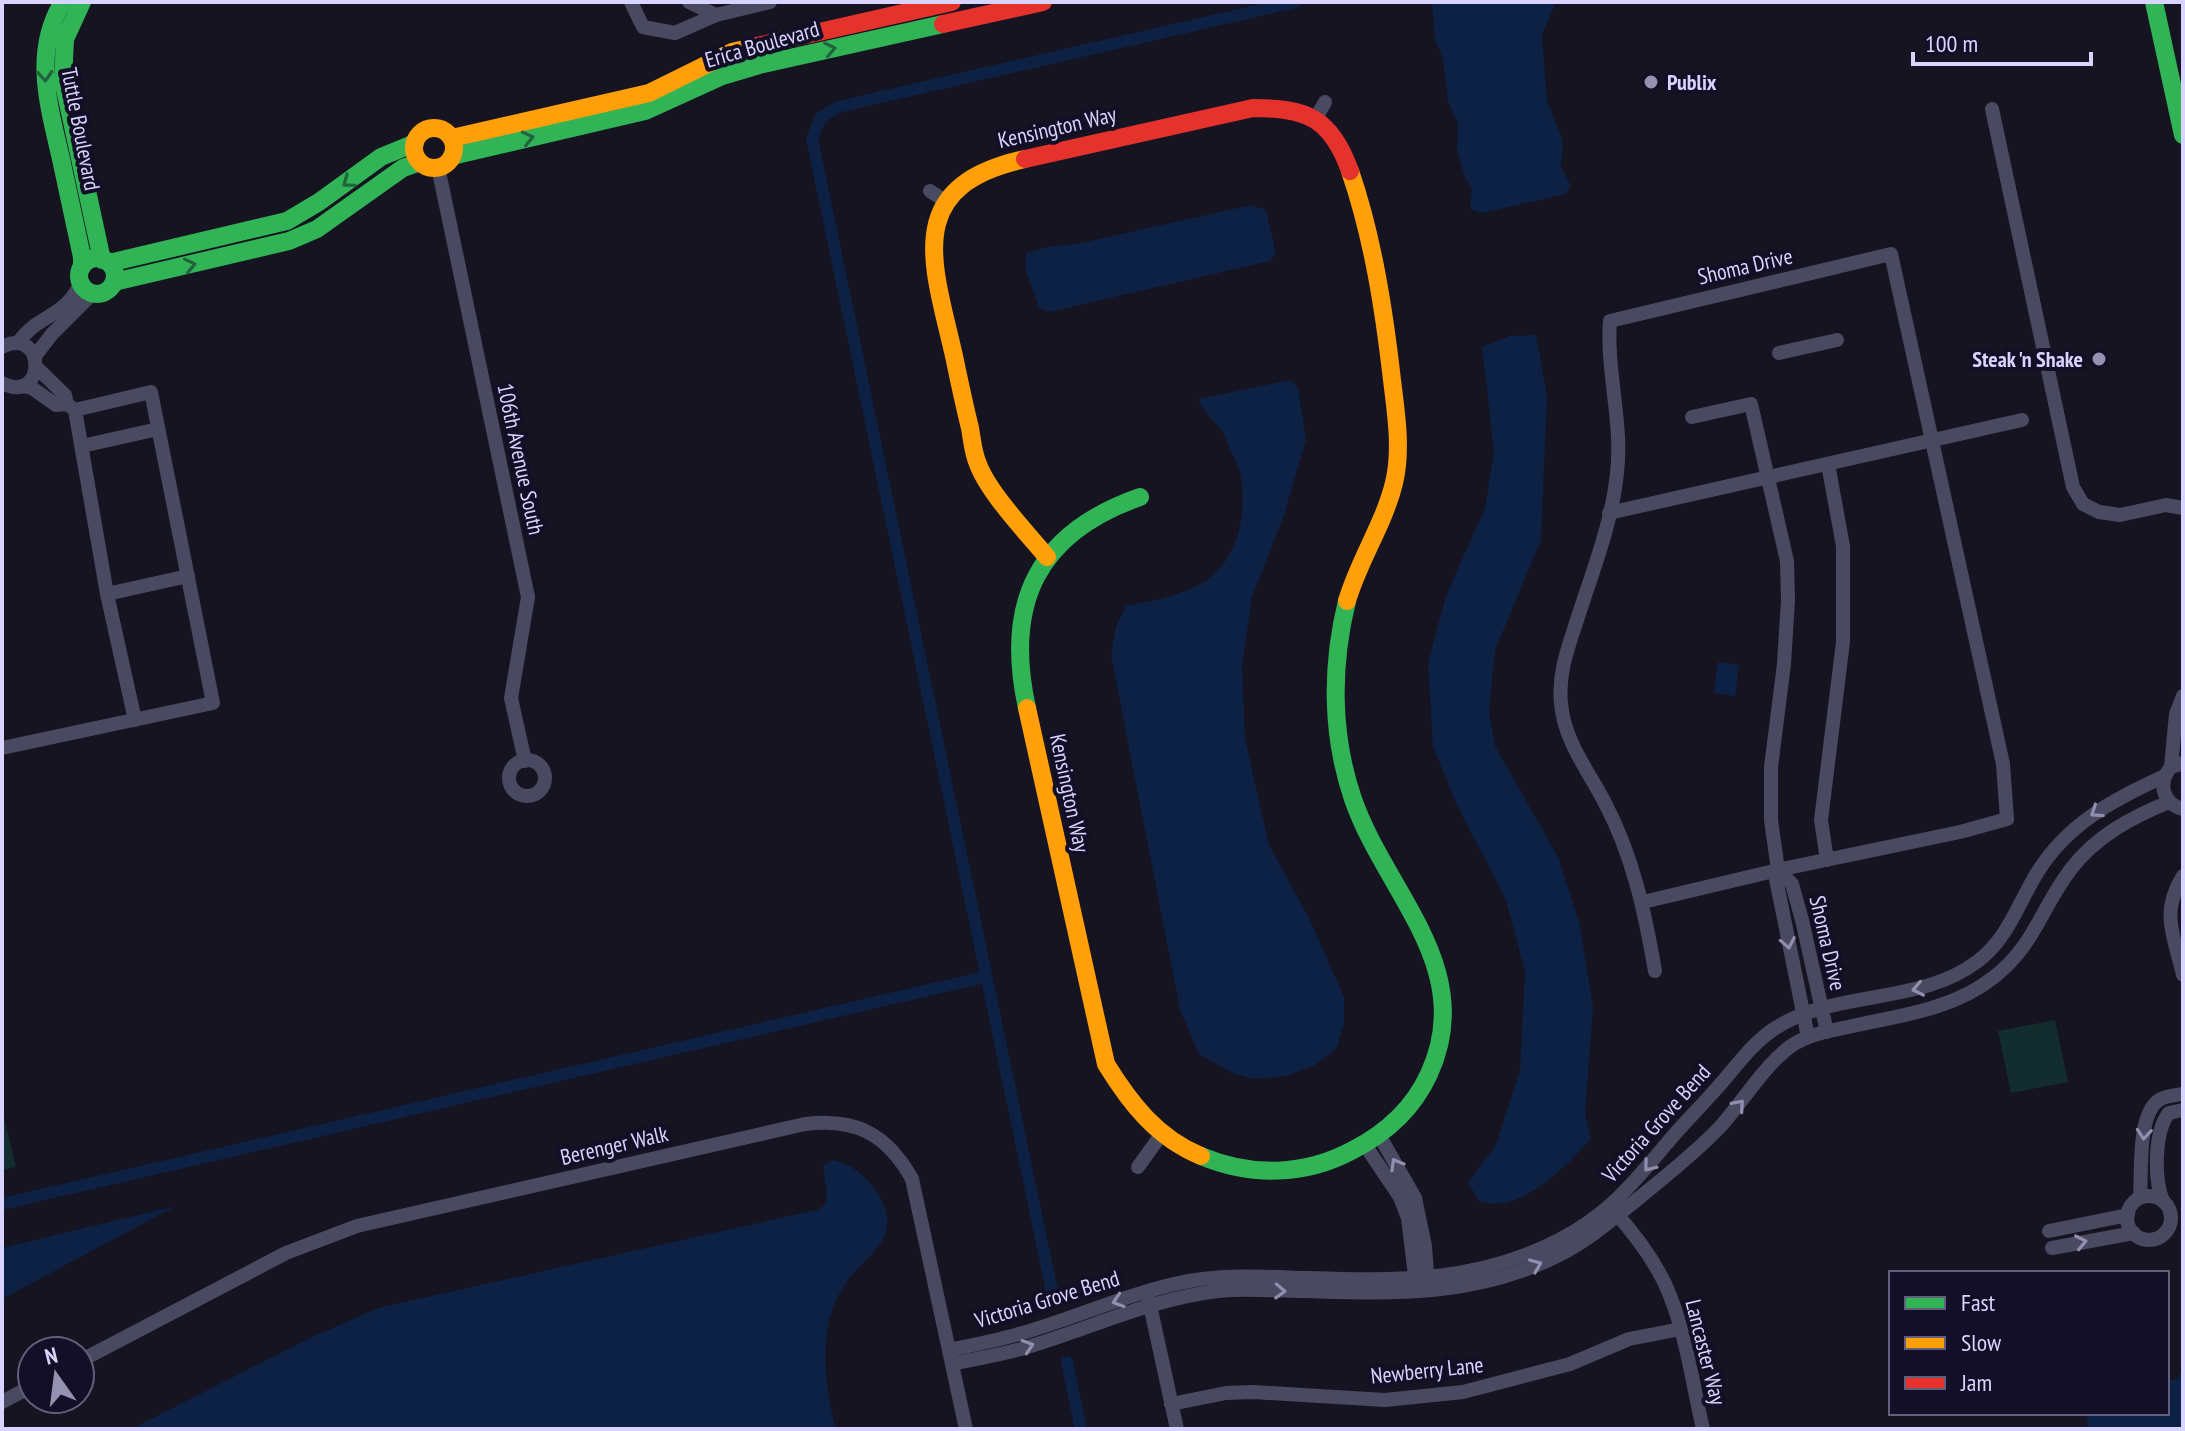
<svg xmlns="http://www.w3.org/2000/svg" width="2185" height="1431" font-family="'PT Sans Narrow',sans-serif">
  <rect width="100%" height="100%" fill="#161421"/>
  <g fill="#132c2d">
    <polygon points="2055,1020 2068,1082 2011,1093 1998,1031"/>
    <polygon points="2,1109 16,1167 2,1170"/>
  </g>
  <g fill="#0d2144">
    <polygon points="1445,2 1556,2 1542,35 1547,101 1563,141 1561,167 1571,186 1566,194 1481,213 1470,209 1472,188 1465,178 1457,150 1458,124 1448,102 1443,59 1435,40 1432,4"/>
    <polygon points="1251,205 1266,210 1276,254 1270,261 1049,312 1039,307 1026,272 1026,253 1052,246 1077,244"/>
    <path d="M 1536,335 L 1547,396 L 1541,540 L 1495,650 L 1489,712 L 1495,746 L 1558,857 L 1579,921 L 1593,1007 L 1585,1113 L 1591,1139 C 1566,1166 1520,1216 1479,1201 L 1468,1182 L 1495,1147 L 1520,1070 L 1525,972 L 1506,900 L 1457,805 L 1433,747 L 1428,663 L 1446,596 L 1485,508 L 1494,452 L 1482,347 L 1510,336 Z"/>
    <path d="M 1290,380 L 1298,388 L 1306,440 L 1283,518 L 1252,597 L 1242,666 L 1245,739 L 1269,845 L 1310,920 L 1344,997 L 1344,1024 L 1337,1048 L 1315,1065 L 1286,1076 L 1254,1079 L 1234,1074 L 1199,1054 L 1180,1010 L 1111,655 L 1116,627 L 1126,606 C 1150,601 1174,597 1197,586 C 1238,565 1248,515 1240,473 C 1237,462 1230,450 1226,439 C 1219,422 1205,418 1199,399 Z"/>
    <polygon points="1718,662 1739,665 1735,696 1714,693"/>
    <path d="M 832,1160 C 861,1164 894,1201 886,1232 C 883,1246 858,1267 848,1280 C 817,1322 823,1381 836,1429 L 131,1429 L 310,1338 L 378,1308 L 816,1210 L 824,1206 C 830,1192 824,1180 823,1166 Z"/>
    <polygon points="176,1206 2,1299 2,1248"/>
    <polygon points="2183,1369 2183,1429 2088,1429 2087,1413 2167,1413 2167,1381 2177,1379"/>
  </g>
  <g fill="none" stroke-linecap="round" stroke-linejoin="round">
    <g stroke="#0d2144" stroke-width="12">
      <polyline points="2,1204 985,977"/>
      <polyline points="1053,1296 812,139 820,118 838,107 1295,2"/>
      <polyline points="1067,1362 1081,1429"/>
    </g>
    <g stroke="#4a4962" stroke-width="14">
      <polyline points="631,2 643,27 675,33 716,15 770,2"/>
      <polyline points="689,2 716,15"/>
      <polyline points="1992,109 2073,487 2083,504 2099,512 2120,515 2166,505 2183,508"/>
      <polyline points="1316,118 1325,102"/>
      <polyline points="438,167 528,597 511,698 525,761"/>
      <polyline points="930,191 945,201"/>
      <path d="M 18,343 C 37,314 65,319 81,282"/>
      <path d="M 2,347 C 47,325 46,406 2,383"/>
      <polyline points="1779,353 1837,340"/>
      <polyline points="35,356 52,334 93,293"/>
      <polyline points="36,367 65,395 67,404 75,410"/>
      <polyline points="22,386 32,388 56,405 67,404"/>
      <polyline points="1692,417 1751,404 1787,561 1788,600 1784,664 1771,767 1771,820 1778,870 1776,879 1808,1037"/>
      <polyline points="82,446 158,429"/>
      <polyline points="1609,513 2022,420"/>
      <polyline points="107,594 188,576"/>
      <polyline points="2,748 213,703 151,392 75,410 107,594 135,720"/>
      <circle cx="527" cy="778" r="18"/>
      <path d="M 2183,763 L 2171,767 C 2157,783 2163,804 2183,809"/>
      <polyline points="2171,767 2176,714 2183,696"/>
      <polyline points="1827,860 1821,820 1843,642 1843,546 1828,464"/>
      <polyline points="1778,870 1792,884 1802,920 1827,1032"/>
      <path d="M 2183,876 C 2160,913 2174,935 2183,975"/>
      <path d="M 1643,902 L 1778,870 L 1960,832 L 2007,819 L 2003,764 L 1891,254 L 1610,321 C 1606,371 1623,422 1617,473 C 1612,523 1592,573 1577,620 C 1568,648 1558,673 1561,703 C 1564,741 1588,770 1605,803 C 1633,856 1645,913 1655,971"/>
      <polyline points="1379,1135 1415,1198 1425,1246 1428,1287"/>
      <polyline points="1365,1145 1400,1197 1408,1218 1416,1284"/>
      <polyline points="1138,1167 1161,1135"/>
      <path d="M 2140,1196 C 2142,1172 2137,1115 2159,1100 C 2165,1096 2176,1095 2183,1094"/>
      <circle cx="2149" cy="1218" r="22"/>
      <path d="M 2163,1201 C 2154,1180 2154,1131 2169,1113 L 2183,1110"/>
      <path d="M 1613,1210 C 1634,1233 1653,1258 1666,1286 C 1686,1331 1692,1382 1703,1429"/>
      <polyline points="2049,1231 2128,1215"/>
      <polyline points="2052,1248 2134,1233"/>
      <polyline points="1148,1296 1177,1429"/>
      <path d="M 949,1350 C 973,1345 996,1341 1019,1334 C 1076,1318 1130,1292 1189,1281 C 1229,1274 1269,1277 1309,1278 C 1398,1281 1478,1282 1559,1240 C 1613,1212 1636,1179 1674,1135 C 1688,1119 1703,1104 1717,1088 C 1734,1069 1750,1046 1771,1031 C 1832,988 1918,1007 1978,961 C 2008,938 2018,904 2037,873 C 2067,824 2114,799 2165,776"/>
      <path d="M 80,1361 L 286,1253 L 357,1226 L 805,1124 C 856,1118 887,1134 912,1179 L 966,1429"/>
      <path d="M 952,1364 C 975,1359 999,1355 1021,1349 C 1087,1330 1149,1299 1218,1291 C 1246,1288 1275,1291 1303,1291 C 1393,1294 1476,1297 1559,1255 C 1589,1240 1613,1219 1639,1198 C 1667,1175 1694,1154 1719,1128 C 1743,1102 1766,1062 1794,1044 C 1811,1034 1829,1031 1848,1027 C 1897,1016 1953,1010 1994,977 C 2035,945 2041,908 2071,869 C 2096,836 2132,817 2169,802"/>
      <polyline points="2,1402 32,1386"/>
      <polyline points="1171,1404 1226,1393 1253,1392 1385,1400 1463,1392 1570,1364 1629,1339 1681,1329"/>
    </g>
    <g stroke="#30b455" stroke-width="18">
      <path d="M 63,2 C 32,52 49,106 61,159 C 68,192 75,224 82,257 L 82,267"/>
      <polyline points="82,2 65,39 63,80 102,260"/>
      <polyline points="2154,2 2183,135"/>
      <polyline points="452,156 645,111 722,76 759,65 943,24"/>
      <circle cx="97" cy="276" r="18"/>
      <polyline points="109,263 287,221 319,202 381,157 415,143"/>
      <polyline points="114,282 289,241 317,229 403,168 420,162"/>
      <path d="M 1027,708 C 1004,603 1037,533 1140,497"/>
      <path d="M 1201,1156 C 1251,1177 1305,1176 1353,1150 C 1386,1133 1413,1109 1429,1074 C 1478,968 1385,892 1353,799 C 1331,735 1331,666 1347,601"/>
    </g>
    <g stroke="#ff9f0a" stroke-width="18">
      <circle cx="434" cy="148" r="20"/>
      <polyline points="452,138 649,93 732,52 757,46"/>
      <path d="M 1025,159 C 901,186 933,264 954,356 C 959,380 964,404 970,428 C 972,439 973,453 978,464 C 988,492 1027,533 1047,557"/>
      <path d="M 1347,601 C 1359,560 1384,524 1394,483 C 1402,450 1396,413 1392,380 C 1384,310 1373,238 1350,171"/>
      <path d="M 1027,708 L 1106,1064 C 1130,1103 1157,1138 1201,1156"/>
    </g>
    <g stroke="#e5322d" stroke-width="18">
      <polyline points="943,24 1043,2"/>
      <polyline points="757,46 952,2"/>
      <path d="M 1025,159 L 1253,108 C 1307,108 1331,118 1350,171"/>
    </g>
  </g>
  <defs><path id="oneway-chevron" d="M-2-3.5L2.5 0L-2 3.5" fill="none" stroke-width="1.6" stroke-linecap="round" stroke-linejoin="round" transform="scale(2)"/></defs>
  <g stroke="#22623e">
    <use href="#oneway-chevron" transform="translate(830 49) rotate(-12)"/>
    <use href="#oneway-chevron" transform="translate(45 76) rotate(86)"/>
    <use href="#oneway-chevron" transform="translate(528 138) rotate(-13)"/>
    <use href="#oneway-chevron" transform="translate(348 182) rotate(144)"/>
    <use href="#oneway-chevron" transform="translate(190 265) rotate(-13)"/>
  </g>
  <g stroke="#928eb0">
    <use href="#oneway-chevron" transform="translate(2096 812) rotate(146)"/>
    <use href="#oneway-chevron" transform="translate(1788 943) rotate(79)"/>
    <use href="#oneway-chevron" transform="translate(1918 989) rotate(168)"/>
    <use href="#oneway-chevron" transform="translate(1739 1105) rotate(-49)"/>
    <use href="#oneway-chevron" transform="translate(2144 1134) rotate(95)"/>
    <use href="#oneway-chevron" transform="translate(1396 1164) rotate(-120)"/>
    <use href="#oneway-chevron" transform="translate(1649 1166) rotate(129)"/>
    <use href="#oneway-chevron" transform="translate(2081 1242) rotate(-12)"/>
    <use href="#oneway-chevron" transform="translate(1536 1265) rotate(-22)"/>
    <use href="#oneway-chevron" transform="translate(1280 1291) rotate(2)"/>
    <use href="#oneway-chevron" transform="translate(1118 1301) rotate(162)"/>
    <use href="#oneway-chevron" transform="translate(1028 1346) rotate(-18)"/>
  </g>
  <g fill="#9591b1" stroke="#130f26" stroke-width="3">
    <circle cx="1651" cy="82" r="8"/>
    <circle cx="2099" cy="359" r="8"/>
  </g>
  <g text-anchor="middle" stroke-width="8" stroke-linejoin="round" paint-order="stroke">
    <g font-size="22" fill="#d9d4ff" stroke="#130f26">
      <text transform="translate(762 44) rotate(-16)" y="8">Erica Boulevard</text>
      <text transform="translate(1057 127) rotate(-13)" y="8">Kensington Way</text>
      <text transform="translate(81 129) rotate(79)" y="8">Tuttle Boulevard</text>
      <text transform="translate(1745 266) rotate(-13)" y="8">Shoma Drive</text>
      <text transform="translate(521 459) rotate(78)" y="8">106th Avenue South</text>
      <text transform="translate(1070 793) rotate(78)" y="8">Kensington Way</text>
      <text transform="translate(1828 943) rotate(77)" y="8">Shoma Drive</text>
      <text transform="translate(1656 1123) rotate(-48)" y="8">Victoria Grove Bend</text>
      <text transform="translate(614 1145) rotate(-13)" y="8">Berenger Walk</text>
      <text transform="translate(1047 1299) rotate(-17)" y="8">Victoria Grove Bend</text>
      <text transform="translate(1706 1352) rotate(76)" y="8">Lancaster Way</text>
      <text transform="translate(1427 1370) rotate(-6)" y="8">Newberry Lane</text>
    </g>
    <g font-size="22" font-weight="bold" fill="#d9d4ff" stroke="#130f26" text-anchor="start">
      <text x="1667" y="90">Publix</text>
      <text x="2083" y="367" text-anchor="end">Steak 'n Shake</text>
    </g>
  </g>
  <rect width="2185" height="1431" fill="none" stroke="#d9d4ff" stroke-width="8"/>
  <rect x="1889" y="1271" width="280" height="144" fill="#130f26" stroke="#625e7d" stroke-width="2"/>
  <rect x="1905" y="1297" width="40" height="12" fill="#30b455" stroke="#625e7d" stroke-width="2"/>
  <text x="1961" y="1311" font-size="24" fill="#d9d4ff">Fast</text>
  <rect x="1905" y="1337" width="40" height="12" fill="#ff9f0a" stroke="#625e7d" stroke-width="2"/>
  <text x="1961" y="1351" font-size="24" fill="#d9d4ff">Slow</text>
  <rect x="1905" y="1377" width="40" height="12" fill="#e5322d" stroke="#625e7d" stroke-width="2"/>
  <text x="1961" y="1391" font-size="24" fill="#d9d4ff">Jam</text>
  <g transform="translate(56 1375) rotate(346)"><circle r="38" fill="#130f26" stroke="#625e7d" stroke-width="2"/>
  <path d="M0-6L14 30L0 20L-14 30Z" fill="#9591b1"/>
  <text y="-12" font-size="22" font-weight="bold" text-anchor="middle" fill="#d9d4ff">N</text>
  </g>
  <path d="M1913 52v12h178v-12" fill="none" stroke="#d9d4ff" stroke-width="4"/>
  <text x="1925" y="52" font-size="24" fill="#d9d4ff" stroke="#130f26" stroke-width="6" paint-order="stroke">100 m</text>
</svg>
